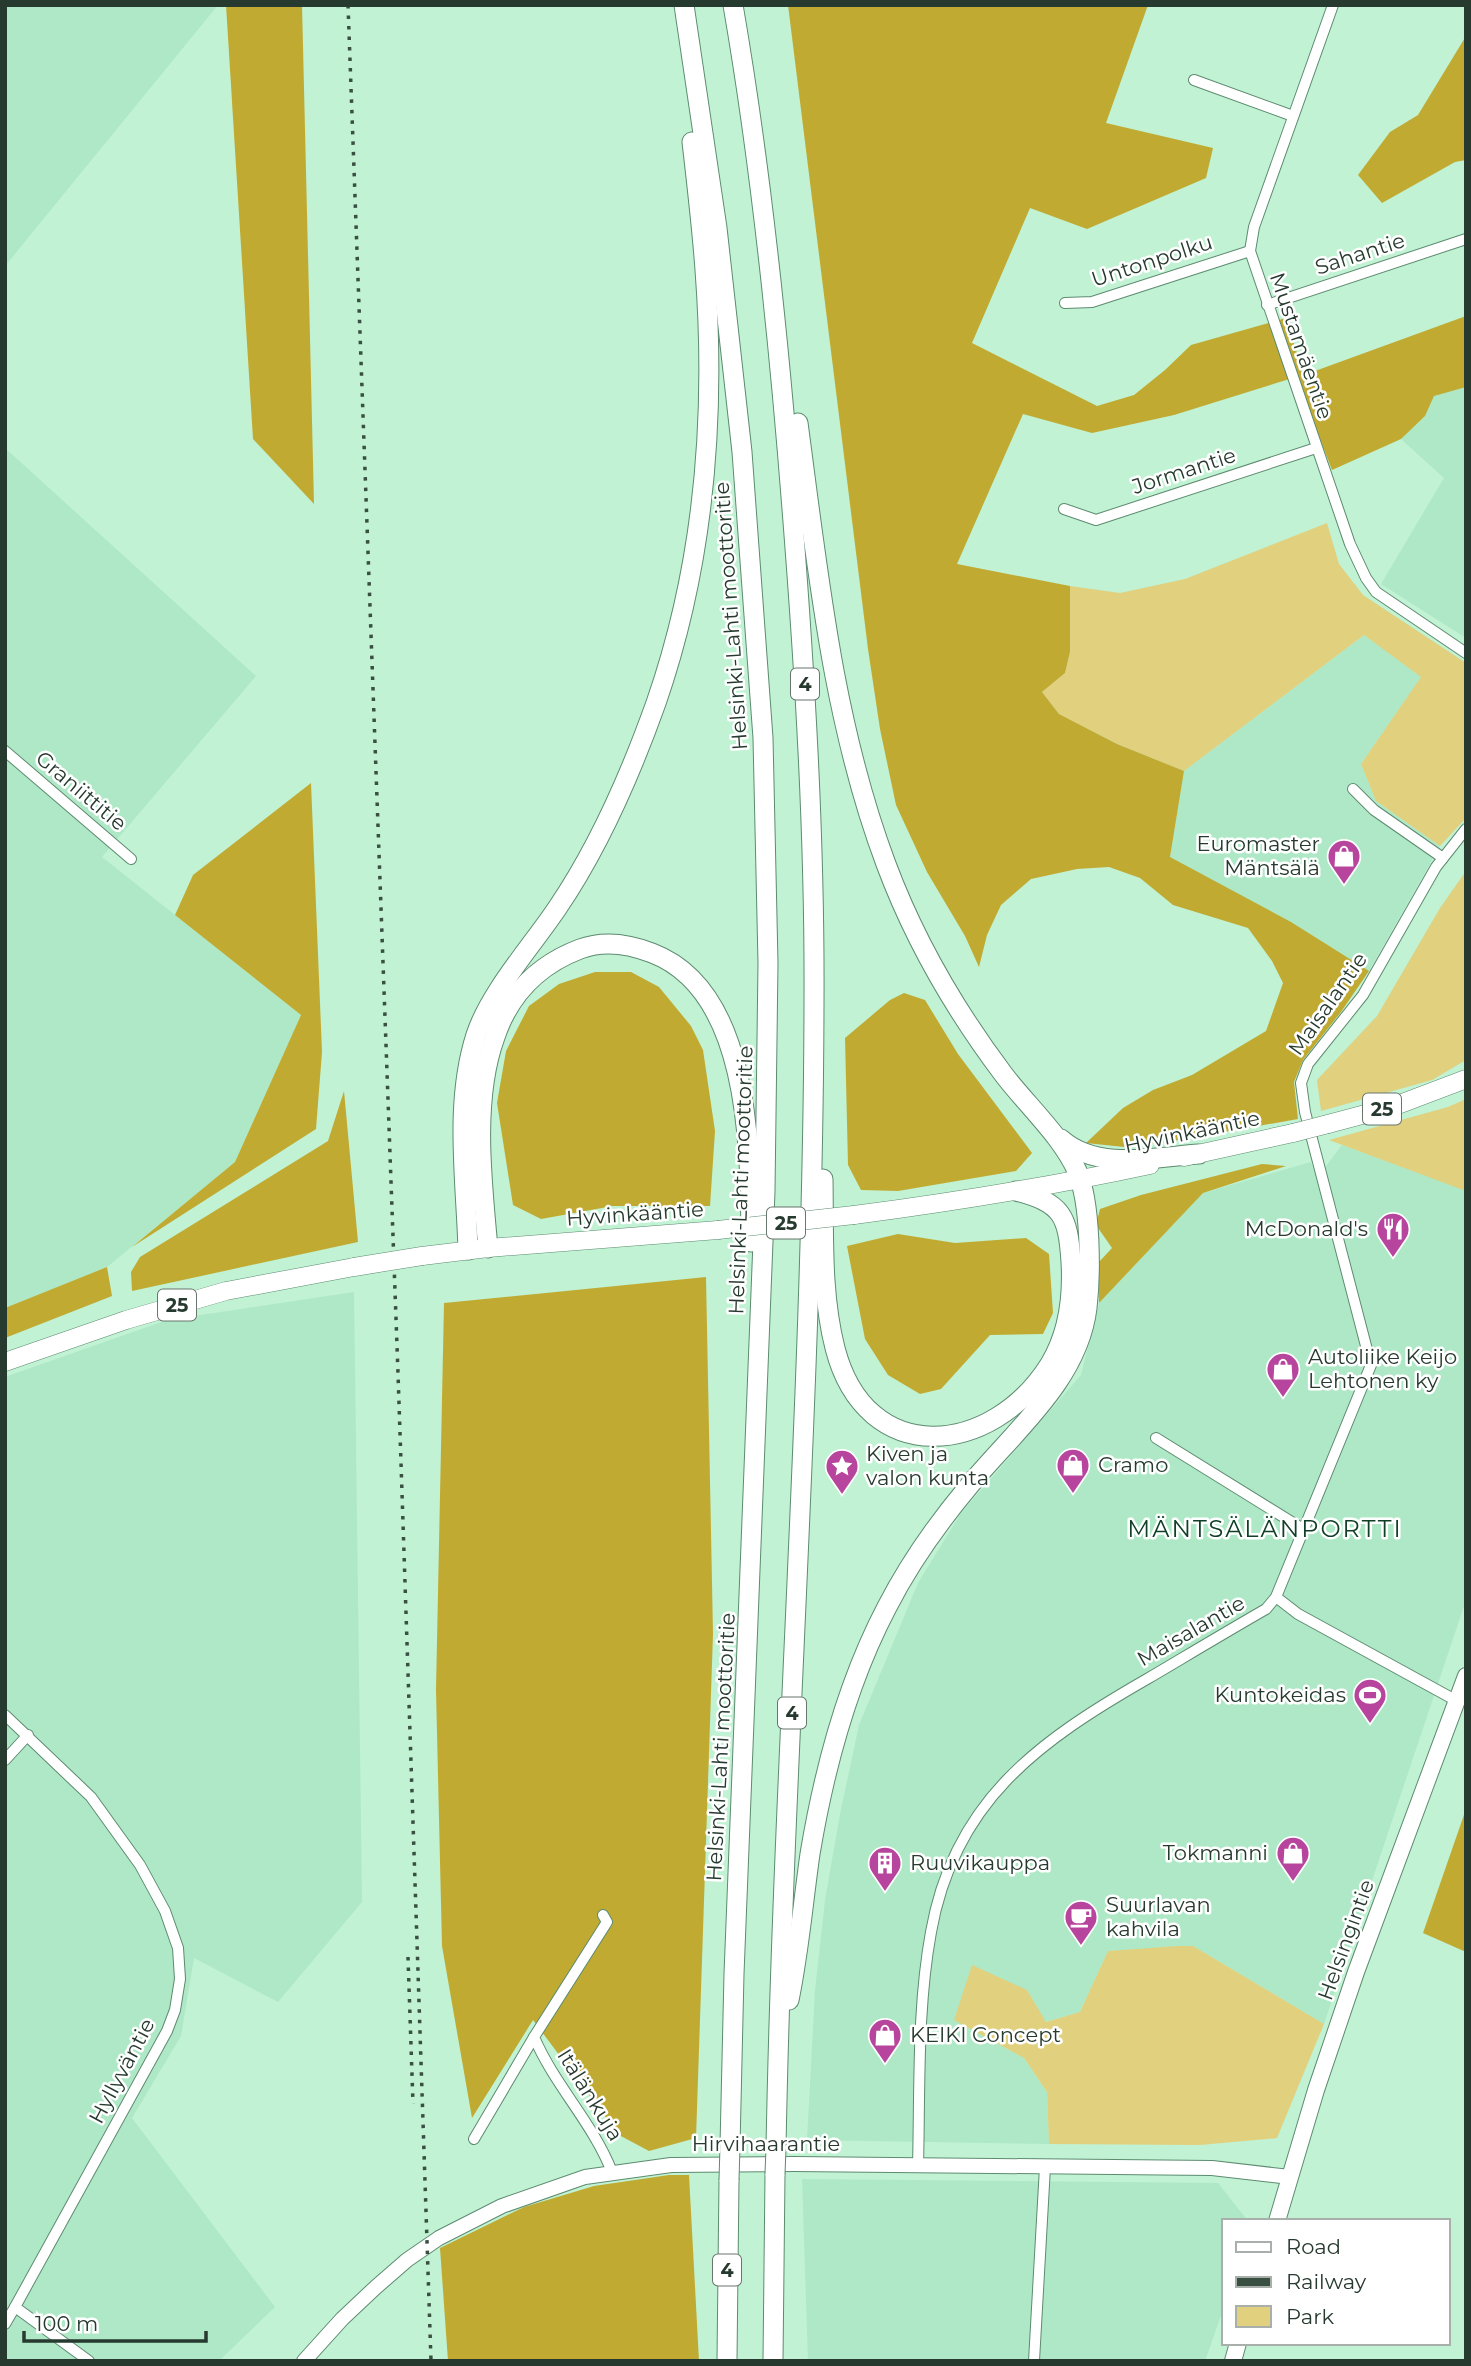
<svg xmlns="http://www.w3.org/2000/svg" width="1471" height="2366" font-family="Montserrat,sans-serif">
  <rect width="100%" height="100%" fill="#c0f2d3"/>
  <g fill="#afe8c6">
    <polygon points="5,5 218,5 5,266"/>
    <polygon points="1466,387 1466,638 1381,584 1444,478 1401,439 1425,416 1434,395"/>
    <polygon points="5,448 256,676 102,857 301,1015 235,1162 107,1267 5,1308"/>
    <polygon points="1364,635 1422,676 1361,764 1376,801 1440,846 1369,971 1170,857 1184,771"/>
    <polygon points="1342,1145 1466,1190 1466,1600 1324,2024 1193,1946 1108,1951 1080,2012 1045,2022 1027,1990 955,2020 1024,2058 1047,2092 1049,2144 807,2140 815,1990 825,1900 840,1814 859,1725 918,1583 961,1513 1081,1375 1099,1303 1203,1193 1311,1162 1317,1178"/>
    <polygon points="354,1292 362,1902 278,2002 194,1958 181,2036 132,2118 275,2307 219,2361 5,2361 5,1377 167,1320"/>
    <polygon points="802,2179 1218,2183 1248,2221 1224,2221 1224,2307 1205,2361 808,2361"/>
  </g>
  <g fill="#e1d07e">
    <polygon points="1327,523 1339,564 1363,595 1466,663 1466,818 1440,846 1376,801 1361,764 1421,677 1364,635 1184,771 1117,744 1059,714 1042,692 1065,673 1070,652 1070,586 1120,593 1185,579"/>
    <polygon points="1466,871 1466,1060 1432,1080 1321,1111 1317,1080 1377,1016 1440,908"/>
    <polygon points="1466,1099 1466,1191 1329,1140 1448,1107"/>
    <polygon points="1178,1946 1193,1946 1324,2024 1277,2138 1200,2145 1049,2144 1047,2092 1024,2058 954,2020 972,1965 1027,1990 1046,2022 1080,2012 1108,1951"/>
  </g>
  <g fill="#c1aa32">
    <polygon points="226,5 302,5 314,504 253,439"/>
    <polygon points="788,5 1148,5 1106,123 1213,148 1206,178 1087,229 1030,208 972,343 1097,406 1134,395 1165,370 1191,345 1286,318 1304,375 1466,316 1466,387 1434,396 1425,416 1401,439 1332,470 1296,377 1174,415 1092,433 1023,414 957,564 1070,586 1070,652 1065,673 1042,692 1059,714 1117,744 1184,771 1170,857 1291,922 1369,971 1341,1012 1303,1060 1294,1082 1298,1119 1167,1142 1124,1147 1086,1143 1123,1108 1153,1090 1192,1075 1266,1031 1283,983 1272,961 1248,928 1173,905 1140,878 1109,867 1077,869 1031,879 1001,905 987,935 979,967 965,936 927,872 896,805 880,729 868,649"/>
    <polygon points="1466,36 1466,160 1455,162 1382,203 1358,175 1390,132 1418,115"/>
    <polygon points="311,783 322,1052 316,1129 132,1247 235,1162 301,1015 175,915 193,875"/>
    <polygon points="595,972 631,972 659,987 691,1026 703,1050 715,1131 710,1206 613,1206 541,1219 513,1205 497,1103 506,1051 529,1006 559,984"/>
    <polygon points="904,993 925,1000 958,1054 1032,1153 1016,1171 898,1191 861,1190 848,1165 845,1038 890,1000"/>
    <polygon points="344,1091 358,1242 132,1291 131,1272 140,1257 328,1141"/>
    <polygon points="1262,1164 1286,1166 1203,1193 1099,1303 1098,1263 1112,1248 1096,1225 1100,1209 1141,1195"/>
    <polygon points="898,1234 955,1243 1026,1238 1049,1254 1053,1313 1043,1334 990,1335 941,1389 920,1394 888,1375 865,1339 847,1246"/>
    <polygon points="107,1267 112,1296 5,1338 5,1308"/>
    <polygon points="706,1277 713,1634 696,2138 649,2151 619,2135 533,2020 472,2118 442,1946 436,1690 444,1303"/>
    <polygon points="1466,1809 1466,1952 1423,1933"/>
    <polygon points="669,2175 689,2175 699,2361 448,2361 440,2248 524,2207 594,2186"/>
  </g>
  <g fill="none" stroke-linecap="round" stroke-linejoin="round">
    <defs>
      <g id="minor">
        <polyline points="1333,5 1254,227 1250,251 1350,544 1366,578 1376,592 1466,653"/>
        <polyline points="1194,80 1293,116"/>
        <polyline points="1065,303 1092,302 1250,251"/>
        <polyline points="1267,305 1466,239"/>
        <polyline points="1064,509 1096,520 1316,448"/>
        <polyline points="5,751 131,859"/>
        <polyline points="1353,789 1374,810 1443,858"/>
        <polyline points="1156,1438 1303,1529"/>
        <polyline points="1276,1597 1298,1614 1457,1701"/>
        <polyline points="5,1715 91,1797 140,1865 165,1911 178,1948 180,1979 175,2010 167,2031 15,2307 89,2361"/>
        <polyline points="5,1760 28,1735"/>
        <path d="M 603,1915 L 607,1922 L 534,2037 C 555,2086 593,2123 612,2172"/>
        <polyline points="474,2139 534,2037"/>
        <path d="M 918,2166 C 920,2088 917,2008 931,1932 C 954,1801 1039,1741 1147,1679 C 1186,1656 1226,1632 1266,1609 L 1276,1597 L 1371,1365 L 1305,1112 L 1301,1083 L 1308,1064 L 1363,995 L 1436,867 L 1466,829"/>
        <polyline points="5,2324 15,2307"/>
        <polyline points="1034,2361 1045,2167"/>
      </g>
      <polyline id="tertiary" points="304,2361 342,2319 376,2287 407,2260 439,2238 502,2206 585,2177 671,2165 794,2164 1212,2168 1290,2177"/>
      <g id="secondary">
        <polyline points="1277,2221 1316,2090 1356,1972 1466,1676"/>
        <polyline points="1233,2361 1238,2343"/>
      </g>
      <g id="trunk">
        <polyline points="1328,1124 1392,1107 1466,1079"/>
        <polyline points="1184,1157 1293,1133"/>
        <path d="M 854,1215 C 953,1202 1052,1186 1150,1165"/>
        <polyline points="422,1256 488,1248 718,1230"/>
        <polyline points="5,1362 126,1320 226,1291 354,1267"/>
      </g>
      <g id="motorway">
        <polyline points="684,5 717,228 742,452 763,738 768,963 765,1191 734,1974 730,2146"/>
        <path d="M 733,5 C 762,172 779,341 792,509 C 805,674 815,839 814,1005 C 813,1386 783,1767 776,2148"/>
        <path d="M 1061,1139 C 1097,1171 1155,1157 1199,1154"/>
        <path d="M 823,1179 C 824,1235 821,1293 835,1348 C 866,1469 992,1457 1050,1364 C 1068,1334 1073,1296 1071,1262 C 1068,1215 1062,1203 1016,1191"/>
        <path d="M 488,1248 C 482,1182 472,1100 495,1037 C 509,995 538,965 580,949 C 604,940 629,944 652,953 C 752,991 750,1153 751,1242"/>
        <path d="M 468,1250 C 466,1180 454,1103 476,1035 C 490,992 532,946 558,907 C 600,845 631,773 656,703 C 704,565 716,415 705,270 C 702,228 697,185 692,142"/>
        <path d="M 789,2000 C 799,1952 803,1903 810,1854 C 824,1770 847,1683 887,1607 C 909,1564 938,1523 969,1486 C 1013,1432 1078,1381 1087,1308 C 1091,1273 1091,1203 1077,1171 C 1063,1138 1026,1104 1004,1075 C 955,1010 914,939 886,864 C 833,723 818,572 798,423"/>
        <polyline points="727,2361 729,2180"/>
        <polyline points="773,2361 775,2174"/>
      </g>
    </defs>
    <use href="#minor" stroke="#5d8b70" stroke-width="12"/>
    <use href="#tertiary" stroke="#5d8b70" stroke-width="16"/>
    <use href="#secondary" stroke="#5d8b70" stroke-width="18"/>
    <use href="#trunk" stroke="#5d8b70" stroke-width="19"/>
    <use href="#motorway" stroke="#5d8b70" stroke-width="21"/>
    <use href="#minor" stroke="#fff" stroke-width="10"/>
    <use href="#tertiary" stroke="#fff" stroke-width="14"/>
    <use href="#secondary" stroke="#fff" stroke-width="16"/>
    <use href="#trunk" stroke="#fff" stroke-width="18"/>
    <use href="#motorway" stroke="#fff" stroke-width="19"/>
    <g stroke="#394f42" stroke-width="3.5" stroke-dasharray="3.5 7" stroke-linecap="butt">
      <polyline points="348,5 398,1373 431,2361"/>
      <polyline points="408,1957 413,2104"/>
    </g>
    <defs>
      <g id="trunk-bridge">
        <polyline points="1293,1133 1328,1124"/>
        <polyline points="718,1230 854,1215"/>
        <polyline points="354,1267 422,1256"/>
      </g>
      <g id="motorway-bridge">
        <polyline points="775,2174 776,2148"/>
        <polyline points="729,2180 730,2146"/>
      </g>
    </defs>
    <use href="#trunk-bridge" stroke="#5d8b70" stroke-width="19" stroke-linecap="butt"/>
    <use href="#motorway-bridge" stroke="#5d8b70" stroke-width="21" stroke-linecap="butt"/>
    <use href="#trunk-bridge" stroke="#fff" stroke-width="18"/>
    <use href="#motorway-bridge" stroke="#fff" stroke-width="19"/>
  </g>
  <defs>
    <symbol id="shop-pin" viewBox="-11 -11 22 30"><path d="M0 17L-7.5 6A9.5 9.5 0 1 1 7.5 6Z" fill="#b7449d" stroke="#fff"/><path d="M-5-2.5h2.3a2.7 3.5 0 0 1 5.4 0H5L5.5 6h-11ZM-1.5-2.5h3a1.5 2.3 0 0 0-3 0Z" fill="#fff"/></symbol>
    <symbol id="restaurant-pin" viewBox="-11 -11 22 30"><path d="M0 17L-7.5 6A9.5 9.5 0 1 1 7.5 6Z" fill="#b7449d" stroke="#fff"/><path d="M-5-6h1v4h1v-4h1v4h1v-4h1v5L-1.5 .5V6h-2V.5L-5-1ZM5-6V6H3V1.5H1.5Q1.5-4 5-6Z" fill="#fff"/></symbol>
    <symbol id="sight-pin" viewBox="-11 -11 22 30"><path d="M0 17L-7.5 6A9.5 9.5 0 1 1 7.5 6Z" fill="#b7449d" stroke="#fff"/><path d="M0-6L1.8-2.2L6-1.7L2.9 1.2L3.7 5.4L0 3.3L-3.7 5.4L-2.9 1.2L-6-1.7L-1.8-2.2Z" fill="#fff"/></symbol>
    <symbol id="stadium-pin" viewBox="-11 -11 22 30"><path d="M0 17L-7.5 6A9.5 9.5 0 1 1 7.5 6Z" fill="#b7449d" stroke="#fff"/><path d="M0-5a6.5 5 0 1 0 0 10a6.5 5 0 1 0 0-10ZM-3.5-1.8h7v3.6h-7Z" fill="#fff"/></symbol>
    <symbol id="building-pin" viewBox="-11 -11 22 30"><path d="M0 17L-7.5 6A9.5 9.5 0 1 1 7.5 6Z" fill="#b7449d" stroke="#fff"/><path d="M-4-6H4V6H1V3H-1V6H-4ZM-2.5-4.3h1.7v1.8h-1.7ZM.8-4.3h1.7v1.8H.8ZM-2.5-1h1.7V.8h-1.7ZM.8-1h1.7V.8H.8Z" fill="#fff"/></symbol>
    <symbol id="cafe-pin" viewBox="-11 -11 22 30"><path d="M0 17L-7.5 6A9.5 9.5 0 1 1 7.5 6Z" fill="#b7449d" stroke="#fff"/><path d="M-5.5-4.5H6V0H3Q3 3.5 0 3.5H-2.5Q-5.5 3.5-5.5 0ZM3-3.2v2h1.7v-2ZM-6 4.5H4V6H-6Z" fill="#fff"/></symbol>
  </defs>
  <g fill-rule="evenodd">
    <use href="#shop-pin" x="1325" y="837" width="38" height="52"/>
    <use href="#restaurant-pin" x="1374" y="1210" width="38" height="52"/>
    <use href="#shop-pin" x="1264" y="1350" width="38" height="52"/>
    <use href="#shop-pin" x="1054" y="1446" width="38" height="52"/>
    <use href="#sight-pin" x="823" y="1447" width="38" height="52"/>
    <use href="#stadium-pin" x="1351" y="1676" width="38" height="52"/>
    <use href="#shop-pin" x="1274" y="1834" width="38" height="52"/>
    <use href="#building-pin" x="866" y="1844" width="38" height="52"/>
    <use href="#cafe-pin" x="1062" y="1898" width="38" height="52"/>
    <use href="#shop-pin" x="866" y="2016" width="38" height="52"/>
  </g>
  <g text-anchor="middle" stroke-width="5" stroke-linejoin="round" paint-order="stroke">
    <g fill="#fff" stroke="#68756d" stroke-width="2">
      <rect x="791" y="668.5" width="28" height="31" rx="5"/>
      <rect x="1363" y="1093.5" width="38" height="31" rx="5"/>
      <rect x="767" y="1207.5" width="38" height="31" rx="5"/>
      <rect x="158" y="1289.5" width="38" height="31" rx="5"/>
      <rect x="778" y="1697.5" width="28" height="31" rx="5"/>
      <rect x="713" y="2254.5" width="28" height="31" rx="5"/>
    </g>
    <g font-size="19" font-weight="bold" fill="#273a2f">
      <text x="805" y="691">4</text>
      <text x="1382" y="1116">25</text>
      <text x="786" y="1230">25</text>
      <text x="177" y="1312">25</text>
      <text x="792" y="1720">4</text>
      <text x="727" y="2277">4</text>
    </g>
    <g font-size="21" fill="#273a2f" stroke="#fff">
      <text transform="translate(1360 254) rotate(-18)" y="7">Sahantie</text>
      <text transform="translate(1152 261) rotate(-18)" y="7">Untonpolku</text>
      <text transform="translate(1301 346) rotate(71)" y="7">Mustamäentie</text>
      <text transform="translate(1184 471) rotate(-18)" y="7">Jormantie</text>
      <text transform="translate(731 616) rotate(-94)" y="7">Helsinki-Lahti moottoritie</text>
      <text transform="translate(81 791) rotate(40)" y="7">Graniittitie</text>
      <text transform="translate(1328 1004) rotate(-55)" y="7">Maisalantie</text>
      <text transform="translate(1192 1132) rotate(-12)" y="7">Hyvinkääntie</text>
      <text transform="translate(741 1180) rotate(-88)" y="7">Helsinki-Lahti moottoritie</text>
      <text transform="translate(635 1214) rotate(-4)" y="7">Hyvinkääntie</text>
      <text transform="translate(1191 1631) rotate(-30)" y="7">Maisalantie</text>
      <text transform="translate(721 1747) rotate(-87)" y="7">Helsinki-Lahti moottoritie</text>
      <text transform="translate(1346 1940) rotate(-70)" y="7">Helsingintie</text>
      <text transform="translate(122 2071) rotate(-62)" y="7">Hyllyväntie</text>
      <text transform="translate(590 2095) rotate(58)" y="7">Itälänkuja</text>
      <text x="766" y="2151">Hirvihaarantie</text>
    </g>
    <g font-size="21" fill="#273a2f" stroke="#fff" text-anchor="start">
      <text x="1320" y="851" text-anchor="end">Euromaster<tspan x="1320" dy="24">Mäntsälä</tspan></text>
      <text x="1368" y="1236" text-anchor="end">McDonald's</text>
      <text x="1308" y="1364">Autoliike Keijo<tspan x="1308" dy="24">Lehtonen ky</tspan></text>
      <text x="866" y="1461">Kiven ja<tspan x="866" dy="24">valon kunta</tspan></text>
      <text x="1098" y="1472">Cramo</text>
      <text x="1346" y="1702" text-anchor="end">Kuntokeidas</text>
      <text x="1268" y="1860" text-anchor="end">Tokmanni</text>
      <text x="910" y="1870">Ruuvikauppa</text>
      <text x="1106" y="1912">Suurlavan<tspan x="1106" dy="24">kahvila</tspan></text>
      <text x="910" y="2042">KEIKI Concept</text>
    </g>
    <g font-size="24" letter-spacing="2" fill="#114029" stroke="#fff">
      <text x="1265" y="1537">MÄNTSÄLÄNPORTTI</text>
    </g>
  </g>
  <rect width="1471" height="2366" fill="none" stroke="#273a2f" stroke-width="14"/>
  <rect x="1222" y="2219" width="228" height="126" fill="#ffffff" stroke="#a9b0ac" stroke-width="2"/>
  <rect x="1236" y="2242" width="35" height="10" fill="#ffffff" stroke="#a9b0ac" stroke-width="2"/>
  <text x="1286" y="2254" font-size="21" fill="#273a2f">Road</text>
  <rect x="1236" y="2277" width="35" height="10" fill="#394f42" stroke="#a9b0ac" stroke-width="2"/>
  <text x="1286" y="2289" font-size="21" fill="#273a2f">Railway</text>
  <rect x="1236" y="2306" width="35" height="21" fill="#e1d07e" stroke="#a9b0ac" stroke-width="2"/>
  <text x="1286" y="2324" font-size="21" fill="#273a2f">Park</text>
  <path d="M24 2331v10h182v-10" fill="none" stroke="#273a2f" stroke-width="3.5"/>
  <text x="35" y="2331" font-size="21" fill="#273a2f" stroke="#ffffff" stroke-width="5" paint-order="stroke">100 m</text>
</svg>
